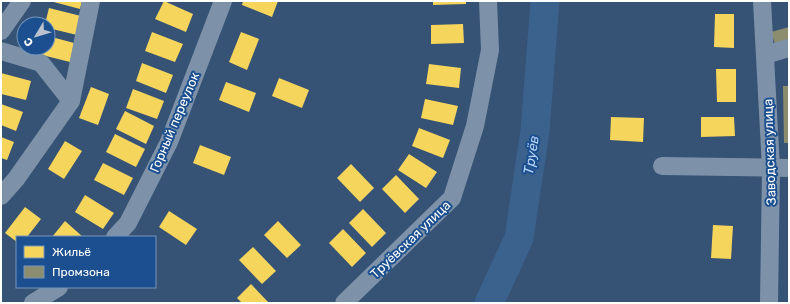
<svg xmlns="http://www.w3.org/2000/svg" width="790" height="304" font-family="Rubik,sans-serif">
  <rect width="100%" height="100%" fill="#365274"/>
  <g fill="#f6d55c">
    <polygon points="50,1 82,1 80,9"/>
    <polygon points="164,1 193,14 186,32 155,19"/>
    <polygon points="243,1 278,1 272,17 242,5"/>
    <polygon points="433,1 466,1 466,4 433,5"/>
    <polygon points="49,8 81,16 77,35 48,28 48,24 45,24"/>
    <polygon points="715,14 734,14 734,48 714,47"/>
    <polygon points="463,24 464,43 431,44 431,25"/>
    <polygon points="152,32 183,44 175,62 145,51"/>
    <polygon points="241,32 259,39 247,70 229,62"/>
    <polygon points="48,36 74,43 70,62 38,54 39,48 48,48"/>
    <polygon points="142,63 173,75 166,93 136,81"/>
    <polygon points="429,64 461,68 459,88 426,84"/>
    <polygon points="716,69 736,69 736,102 717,102"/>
    <polygon points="1,73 31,81 26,100 1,94"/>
    <polygon points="279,78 309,90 302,108 272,96"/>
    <polygon points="226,82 256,93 249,112 219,100"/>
    <polygon points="91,87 109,94 98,125 79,118"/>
    <polygon points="133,89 164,101 157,119 126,108"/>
    <polygon points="425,99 458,106 453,125 421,118"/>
    <polygon points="1,104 23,112 16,131 1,125"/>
    <polygon points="125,111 154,126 146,144 116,129"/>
    <polygon points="611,117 644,118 643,142 610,140"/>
    <polygon points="701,117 734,117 735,136 701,137"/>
    <polygon points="419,128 450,140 443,158 412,146"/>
    <polygon points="115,134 145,149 136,167 106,152"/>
    <polygon points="1,137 14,142 7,160 1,158"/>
    <polygon points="65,141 82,151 64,179 48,169"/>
    <polygon points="200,145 231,157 224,175 193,163"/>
    <polygon points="409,154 437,172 426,188 398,170"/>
    <polygon points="103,163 133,178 124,195 94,180"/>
    <polygon points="351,164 374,188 360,202 337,178"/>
    <polygon points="396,175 419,199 405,213 382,189"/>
    <polygon points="85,195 114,213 103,229 75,212"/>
    <polygon points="25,207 41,219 27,237 17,237 17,242 5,233"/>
    <polygon points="363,209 386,233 372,247 349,223"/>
    <polygon points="169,211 197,229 186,245 159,227"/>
    <polygon points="65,221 83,237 52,237"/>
    <polygon points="278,221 301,245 287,258 264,235"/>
    <polygon points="713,225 733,226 731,259 711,258"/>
    <polygon points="343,229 366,253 352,267 329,243"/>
    <polygon points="253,247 276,271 262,284 239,260"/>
    <polygon points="251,284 269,303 242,303 237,298"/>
  </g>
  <g fill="#8c8c6e">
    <polygon points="789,27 789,40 775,44 771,32"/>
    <polygon points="783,86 789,86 789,143 784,143"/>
  </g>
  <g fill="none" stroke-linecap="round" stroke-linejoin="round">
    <polyline stroke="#3b618d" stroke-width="29" points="489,303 519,238 535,131 545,1"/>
    <g stroke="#7d92a8" stroke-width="18">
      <polyline points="762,1 771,168 769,303"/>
      <polyline points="1,31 22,1"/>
      <polyline points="1,51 41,63 71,101"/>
      <polyline points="765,55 789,48"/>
      <polyline points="662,166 789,168"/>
      <polyline points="1,196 16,179 71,101 91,1"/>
      <polyline points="115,237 128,223 169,142 223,1"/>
      <polyline points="33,303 59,287"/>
      <polyline points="344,303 452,198 475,126 490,50 488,1"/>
    </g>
  </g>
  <g text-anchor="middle" stroke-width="4" stroke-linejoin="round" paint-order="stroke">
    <g font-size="13" fill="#fff" stroke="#1b4f8f">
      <text transform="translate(174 122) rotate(-67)" y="5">Горный переулок</text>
      <text transform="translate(769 152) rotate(-92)" y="5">Заводская улица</text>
      <text transform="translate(410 239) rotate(-44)" y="5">Труёвская улица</text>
    </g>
    <g font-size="14" font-style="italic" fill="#b5d3f5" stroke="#1b4f8f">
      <text transform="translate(531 155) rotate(-81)" y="5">Труёв</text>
    </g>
  </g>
  <rect width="790" height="304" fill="none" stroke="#ffffff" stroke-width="4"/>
  <rect x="16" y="236" width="140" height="52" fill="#1b4f8f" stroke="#7695bc"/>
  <rect x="24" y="246" width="20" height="12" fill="#f6d55c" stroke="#7695bc"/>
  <text x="52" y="256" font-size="12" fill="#ffffff">Жильё</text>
  <rect x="24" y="266" width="20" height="12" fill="#8c8c6e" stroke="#7695bc"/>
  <text x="52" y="276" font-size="12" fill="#ffffff">Промзона</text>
  <g transform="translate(36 36) rotate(232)"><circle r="19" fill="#1b4f8f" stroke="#7695bc"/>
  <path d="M0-3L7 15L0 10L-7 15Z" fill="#b9c2ce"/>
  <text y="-6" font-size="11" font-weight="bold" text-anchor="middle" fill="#ffffff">С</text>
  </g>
</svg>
